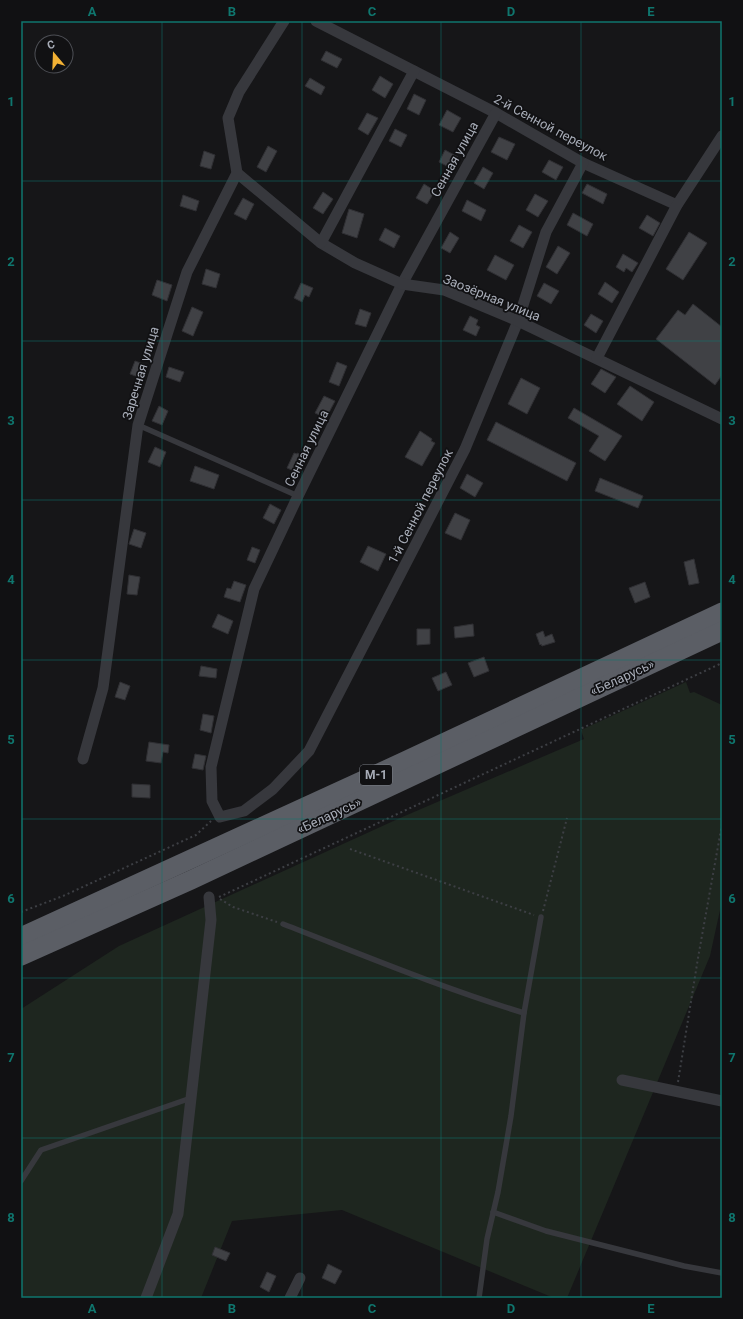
<svg xmlns="http://www.w3.org/2000/svg" width="743" height="1319" font-family="Roboto,sans-serif">
  <rect width="100%" height="100%" fill="#161618"/>
  <polygon fill="#1e261f" points="686,682 690,693 694,692 722,705 722,901 710,956 567,1298 554,1298 342,1210 232,1221 201,1298 21,1298 21,1009 119,946 400,818 584,739 581,730"/>
  <g fill="#404145" stroke="#303034">
    <polygon points="326,51 342,59 337,68 321,60"/>
    <polygon points="380,76 393,84 385,98 372,90"/>
    <polygon points="310,78 325,87 321,95 305,86"/>
    <polygon points="414,94 426,100 419,115 407,109"/>
    <polygon points="447,110 461,118 453,132 439,125"/>
    <polygon points="367,113 378,118 368,135 358,129"/>
    <polygon points="395,129 407,135 401,147 389,141"/>
    <polygon points="499,137 515,144 507,160 491,152"/>
    <polygon points="268,146 277,151 266,172 257,167"/>
    <polygon points="445,150 458,157 451,168 439,162"/>
    <polygon points="204,151 215,155 211,169 200,166"/>
    <polygon points="549,160 563,167 556,180 542,172"/>
    <polygon points="483,167 493,173 484,189 474,183"/>
    <polygon points="424,184 435,191 427,204 416,198"/>
    <polygon points="587,184 607,194 603,204 582,193"/>
    <polygon points="323,192 333,199 323,214 313,208"/>
    <polygon points="535,194 548,201 538,217 526,210"/>
    <polygon points="183,195 199,201 196,211 180,206"/>
    <polygon points="243,198 254,204 246,220 234,214"/>
    <polygon points="467,200 486,210 481,221 462,211"/>
    <polygon points="349,209 364,214 357,238 342,233"/>
    <polygon points="573,213 593,224 587,236 567,225"/>
    <polygon points="647,215 660,223 653,236 639,228"/>
    <polygon points="519,225 532,232 523,248 510,241"/>
    <polygon points="385,228 400,236 394,248 379,240"/>
    <polygon points="450,232 459,238 450,253 441,248"/>
    <polygon points="689,232 707,243 683,280 666,269"/>
    <polygon points="558,246 570,253 557,274 546,267"/>
    <polygon points="623,254 638,263 632,272 626,268 624,272 616,267"/>
    <polygon points="495,255 514,265 506,280 487,270"/>
    <polygon points="206,269 220,274 216,288 202,284"/>
    <polygon points="157,280 172,285 167,301 152,295"/>
    <polygon points="605,282 619,292 612,303 598,294"/>
    <polygon points="301,283 313,288 309,297 305,295 302,302 294,298"/>
    <polygon points="544,283 559,291 551,304 537,296"/>
    <polygon points="693,304 722,327 722,375 715,385 656,339 678,310 685,315"/>
    <polygon points="192,307 203,312 193,336 182,331"/>
    <polygon points="360,309 371,313 366,327 355,324"/>
    <polygon points="591,314 603,321 596,333 584,325"/>
    <polygon points="470,316 478,320 476,325 480,327 476,336 463,330"/>
    <polygon points="135,361 146,365 141,378 130,374"/>
    <polygon points="337,362 347,366 339,386 329,382"/>
    <polygon points="169,367 184,372 180,382 166,377"/>
    <polygon points="601,369 616,377 605,393 591,384"/>
    <polygon points="521,378 540,388 527,414 508,404"/>
    <polygon points="630,386 654,402 642,421 617,404"/>
    <polygon points="324,396 335,401 326,418 315,413"/>
    <polygon points="159,406 168,411 162,425 152,421"/>
    <polygon points="574,408 622,436 605,461 589,451 599,436 568,418"/>
    <polygon points="496,422 576,463 567,481 487,440"/>
    <polygon points="420,431 432,439 431,441 435,443 422,466 405,457"/>
    <polygon points="155,447 166,452 160,467 148,462"/>
    <polygon points="294,453 297,454 297,453 306,457 299,473 287,468"/>
    <polygon points="195,466 219,475 214,489 190,481"/>
    <polygon points="467,474 483,483 475,497 460,488"/>
    <polygon points="600,478 643,496 638,508 595,491"/>
    <polygon points="270,504 281,510 274,524 263,518"/>
    <polygon points="455,513 470,520 461,540 445,533"/>
    <polygon points="134,529 146,533 141,548 129,544"/>
    <polygon points="368,546 386,554 378,571 360,562"/>
    <polygon points="252,547 260,550 255,563 247,560"/>
    <polygon points="694,559 699,583 689,585 684,562"/>
    <polygon points="129,575 140,577 137,595 127,594"/>
    <polygon points="234,581 246,585 240,602 224,597 227,588 231,589"/>
    <polygon points="645,582 650,597 635,603 629,588"/>
    <polygon points="218,614 233,621 228,634 212,627"/>
    <polygon points="473,624 474,636 455,638 454,627"/>
    <polygon points="417,629 430,629 430,644 417,645"/>
    <polygon points="543,631 545,637 552,634 555,642 542,646 541,644 540,645 536,634"/>
    <polygon points="484,657 489,671 474,677 468,663"/>
    <polygon points="201,666 217,669 216,678 199,676"/>
    <polygon points="446,672 452,685 438,691 432,678"/>
    <polygon points="120,682 130,686 125,700 115,697"/>
    <polygon points="203,714 214,716 211,733 200,730"/>
    <polygon points="149,742 169,745 168,753 163,752 161,763 146,761"/>
    <polygon points="195,754 206,756 203,770 192,768"/>
    <polygon points="132,784 150,785 150,798 132,797"/>
    <polygon points="215,1247 230,1253 226,1261 212,1255"/>
    <polygon points="328,1264 342,1271 335,1284 322,1278"/>
    <polygon points="267,1272 276,1276 269,1292 260,1287"/>
  </g>
  <g fill="none" stroke-linecap="round" stroke-linejoin="round">
    <g stroke="#3d3f44" stroke-width="2" stroke-dasharray="2 3" stroke-linecap="butt">
      <polyline points="350,849 534,915"/>
      <polyline points="219,897 722,663"/>
      <polyline points="220,899 233,907 277,922"/>
      <polyline points="543,911 567,818"/>
      <polyline points="21,912 63,896 196,835 211,821"/>
      <polyline points="678,1082 698,958 722,824"/>
    </g>
    <g stroke="#37383d" stroke-width="5.5">
      <polyline points="138,425 298,496"/>
      <path d="M 283,924 C 363,955 442,988 524,1013"/>
      <polyline points="21,1181 41,1150 191,1098"/>
      <polyline points="493,1212 546,1231 684,1266 722,1273"/>
      <polyline points="479,1298 487,1239 498,1192 511,1116 524,1013 541,917"/>
    </g>
    <g stroke="#37383d" stroke-width="11">
      <polyline points="316,21 496,113 583,163 677,205"/>
      <polyline points="496,113 402,284 298,496 254,589 211,767 212,801 220,817 244,811 273,789 309,751 465,449 518,321 546,232 583,163"/>
      <polyline points="237,173 321,243 355,263 402,284 444,290 518,321 722,419"/>
      <polyline points="321,243 414,71"/>
      <polyline points="597,358 677,205 722,136"/>
      <polyline points="83,759 103,688 138,425 187,272 237,173 228,118 239,92 284,21"/>
      <polyline points="622,1080 722,1101"/>
      <polyline points="146,1298 178,1214 211,920 209,897"/>
      <polyline points="290,1298 300,1278"/>
    </g>
    <g stroke="#5b5e65" stroke-width="19">
      <polyline points="21,937 405,761 722,612"/>
      <polyline points="21,956 191,880 722,631"/>
    </g>
  </g>
  <path fill="none" stroke="#0f766e" stroke-width="1" stroke-opacity="0.55" d="M 162,21 L 162,1298M 302,21 L 302,1298M 441,21 L 441,1298M 581,21 L 581,1298M 21,181 L 722,181M 21,341 L 722,341M 21,500 L 722,500M 21,660 L 722,660M 21,819 L 722,819M 21,978 L 722,978M 21,1138 L 722,1138"/>
  <g text-anchor="middle" stroke-width="3.5" stroke-linejoin="round" paint-order="stroke">
    <rect fill="#111113" stroke="#7b7e86" stroke-width="1" x="360" y="765" width="32" height="20" rx="3"/>
    <g font-size="12" font-weight="bold" fill="#a8adb8">
      <text x="376" y="779">М-1</text>
    </g>
    <g font-size="13" fill="#a8adb8" stroke="#111113">
      <text transform="translate(551 127) rotate(28)" y="5">2-й Сенной переулок</text>
      <text transform="translate(454 159) rotate(-61)" y="5">Сенная улица</text>
      <text transform="translate(492 297) rotate(22)" y="5">Заозёрная улица</text>
      <text transform="translate(140 373) rotate(-73)" y="5">Заречная улица</text>
      <text transform="translate(306 448) rotate(-64)" y="5">Сенная улица</text>
      <text transform="translate(420 506) rotate(-63)" y="5">1-й Сенной переулок</text>
      <text transform="translate(622 677) rotate(-25)" y="5">«Беларусь»</text>
      <text transform="translate(329 815) rotate(-25)" y="5">«Беларусь»</text>
    </g>
  </g>
  <rect width="743" height="1319" fill="none" stroke="#111113" stroke-width="44"/>
  <g transform="translate(54 54) rotate(341)"><circle r="19" fill="#111113" stroke="#4d4f55"/>
  <path d="M0-3L7 15L0 10L-7 15Z" fill="#f2b134"/>
  <text y="-6" font-size="11" font-weight="bold" text-anchor="middle" fill="#a8adb8">С</text>
  </g>
  <rect x="22" y="22" width="699" height="1275" fill="none" stroke="#0f766e" stroke-width="1.5"/>
  <g font-size="13" text-anchor="middle" font-weight="bold" fill="#0f766e">
    <text x="92" y="16">A</text>
    <text x="232" y="16">B</text>
    <text x="372" y="16">C</text>
    <text x="511" y="16">D</text>
    <text x="651" y="16">E</text>
    <text x="11" y="106">1</text>
    <text x="732" y="106">1</text>
    <text x="11" y="266">2</text>
    <text x="732" y="266">2</text>
    <text x="11" y="425">3</text>
    <text x="732" y="425">3</text>
    <text x="11" y="584">4</text>
    <text x="732" y="584">4</text>
    <text x="11" y="744">5</text>
    <text x="732" y="744">5</text>
    <text x="11" y="903">6</text>
    <text x="732" y="903">6</text>
    <text x="11" y="1062">7</text>
    <text x="732" y="1062">7</text>
    <text x="11" y="1222">8</text>
    <text x="732" y="1222">8</text>
    <text x="92" y="1313">A</text>
    <text x="232" y="1313">B</text>
    <text x="372" y="1313">C</text>
    <text x="511" y="1313">D</text>
    <text x="651" y="1313">E</text>
  </g>
</svg>
